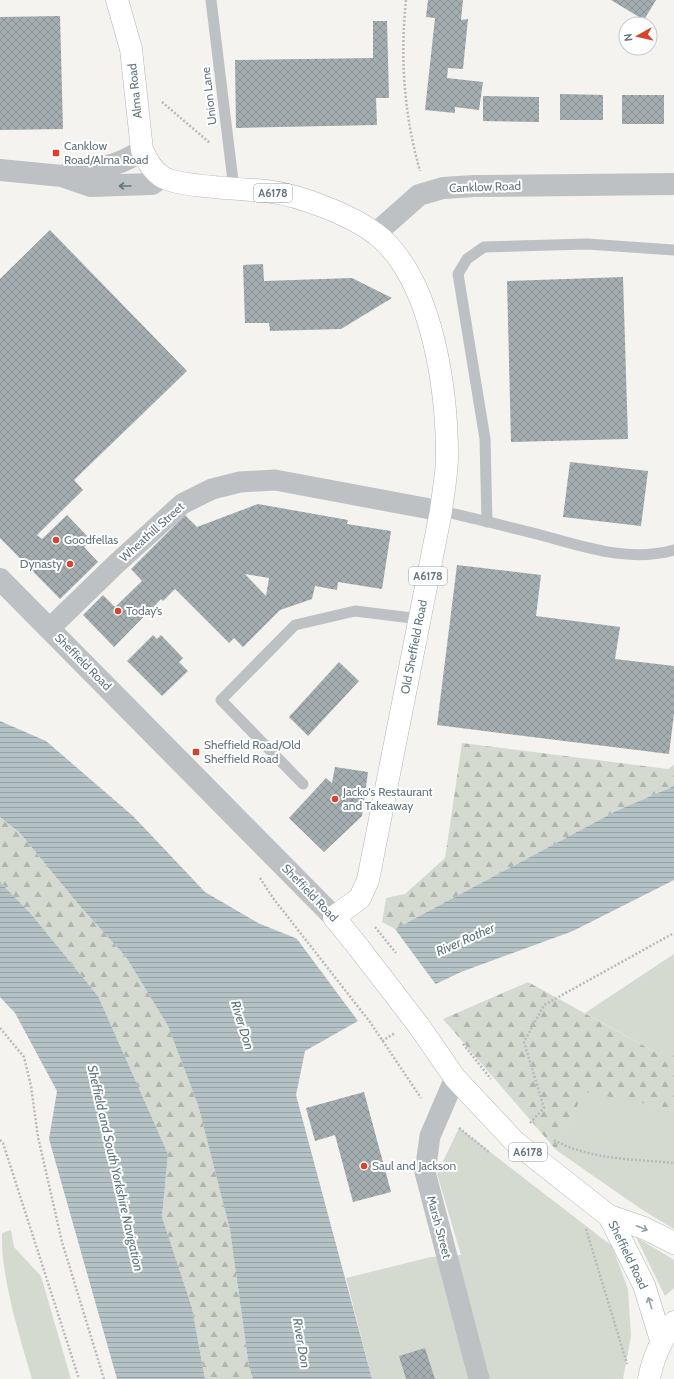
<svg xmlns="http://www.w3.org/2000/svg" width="674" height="1379" font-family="Cabin,sans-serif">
  <defs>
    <pattern id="forest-firs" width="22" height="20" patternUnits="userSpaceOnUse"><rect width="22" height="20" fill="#d5dad1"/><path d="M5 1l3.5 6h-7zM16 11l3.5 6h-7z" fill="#b0b5af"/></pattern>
    <pattern id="water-rules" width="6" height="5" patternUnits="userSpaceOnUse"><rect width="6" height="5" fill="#b5c2c5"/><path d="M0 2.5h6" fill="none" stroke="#97a2a5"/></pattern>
    <pattern id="building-cross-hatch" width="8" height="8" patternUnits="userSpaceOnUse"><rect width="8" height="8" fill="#a4adb0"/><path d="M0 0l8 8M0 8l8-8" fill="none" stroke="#899194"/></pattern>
  </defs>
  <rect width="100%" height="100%" fill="#f4f3f0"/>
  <g fill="#d5dad1">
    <polygon points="674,954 674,1053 657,1053 585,1013"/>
    <polygon points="584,1091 674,1109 674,1229 641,1209 556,1150"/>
    <polygon points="459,1128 612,1246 628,1289 631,1336 623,1379 372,1379 346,1278 431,1257 461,1255 437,1174"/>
    <path d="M 11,1230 L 14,1247 L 41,1276 L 71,1379 L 32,1379 C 20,1338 0,1274 2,1233 Z"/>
    <polygon points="636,1237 674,1260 674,1288 665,1296"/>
  </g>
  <g fill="url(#forest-firs)">
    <polygon points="462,743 668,769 674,765 674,786 616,811 395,929 382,922 386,898 405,894 445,858"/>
    <polygon points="0,817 20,833 79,905 126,957 168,1026 198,1105 230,1230 249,1367 253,1379 205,1379 192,1308 162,1217 168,1154 98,996 32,915 0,882"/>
    <polygon points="528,982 657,1053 674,1053 674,1109 584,1092 556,1150 443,1019"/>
  </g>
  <g fill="url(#water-rules)">
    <polygon points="0,721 46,741 133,816 205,892 258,923 320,948 395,929 616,811 674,786 674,880 573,931 461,972 358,1021 305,1051 296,1095 372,1379 253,1379 249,1367 230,1230 198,1105 168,1026 126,957 79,905 20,833 0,817"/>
    <polygon points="0,882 32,915 98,996 168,1154 162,1217 192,1308 205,1379 117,1379 49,1139 57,1091 15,1013 0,997"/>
  </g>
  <polygon fill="#f4f3f0" points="386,929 395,929 437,986 366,1020 358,1021 294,935 320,946"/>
  <g fill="url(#building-cross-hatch)" fill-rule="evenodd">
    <polygon points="428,0 463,0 461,20 468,19 463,69 448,68 447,78 483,82 479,110 455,107 455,113 425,110 435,18 426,17"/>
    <polygon points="611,0 656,0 644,20"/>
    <polygon points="60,16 63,129 0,130 0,17"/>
    <polygon points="373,21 387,21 389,98 376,98 377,125 236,128 235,60 373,58"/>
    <polygon points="560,94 603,95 603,120 560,120"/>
    <rect x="622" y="95" width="42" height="29"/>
    <polygon points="483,96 539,97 539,122 483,121"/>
    <polygon points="50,230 187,371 74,480 83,490 37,535 42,539 67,515 91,540 84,547 98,562 60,599 0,538 0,279"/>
    <polygon points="263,264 264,281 352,278 392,298 341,329 270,331 269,323 245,323 243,265"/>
    <polygon points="623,277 628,439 511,442 507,281"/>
    <polygon points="570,462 648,471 641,526 563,517"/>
    <path d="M 258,504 L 348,520 L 347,524 L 391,531 L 382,589 L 338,582 L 337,590 L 315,586 L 312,599 L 280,610 L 243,647 L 234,638 L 229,643 L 175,589 L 163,601 L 161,599 L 114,647 L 83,615 L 103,595 L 115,607 L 142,581 L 131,569 L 185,515 L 197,527 ZM 245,574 L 269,578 L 266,596 Z"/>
    <polygon points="457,565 541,575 536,616 620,627 615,659 674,666 674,714 669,754 437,725"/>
    <polygon points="153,635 157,639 161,635 183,658 179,662 188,671 162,696 127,661"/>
    <polygon points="339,662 359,681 308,736 289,717"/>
    <polygon points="335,767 368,772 362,816 324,852 289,818 326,778 332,783"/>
    <polygon points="364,1092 391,1192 353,1202 335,1135 315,1141 306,1108"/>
    <polygon points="425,1348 435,1379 406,1379 399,1356"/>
  </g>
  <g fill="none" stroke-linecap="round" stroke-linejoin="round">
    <defs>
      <g id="primary">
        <path d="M 117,0 L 131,49 L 142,150 C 147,160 152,170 161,176 C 175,187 245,189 266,191 C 300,195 356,216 382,239 C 433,286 447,390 447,457 C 447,474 443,493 441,511 L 368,880 L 360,898 L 334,917 L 359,948"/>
        <polyline points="419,1026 455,1078 515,1142 609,1216 644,1228 674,1243"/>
        <polyline points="609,1216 644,1285 661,1340"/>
        <path d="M 649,1379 C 653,1357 661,1340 674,1322"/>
      </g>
    </defs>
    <use href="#primary" stroke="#b0b5b8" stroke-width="23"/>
    <g stroke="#b7babc" stroke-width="2.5" stroke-dasharray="2 2" stroke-linecap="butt">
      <path d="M 406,0 C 400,58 404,115 420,171"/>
      <polyline points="162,102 210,143"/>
      <polyline points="260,878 273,898 370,1022 421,1098"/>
      <polyline points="375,927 396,953"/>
      <polyline points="0,1028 24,1057 31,1086 38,1137 62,1242 104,1379"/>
      <polyline points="382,1041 395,1033"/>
      <polyline points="463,1044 491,1079"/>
      <polyline points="530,1123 544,1108 524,1042 544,1005 674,933"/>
      <polyline points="459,1128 490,1153"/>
      <polyline points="0,1140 3,1143 79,1379"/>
      <path d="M 554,1140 C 590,1160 634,1159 674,1163"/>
      <polyline points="586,1229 627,1364"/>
    </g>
    <g stroke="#bdc1c4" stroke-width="11">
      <polyline points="211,0 234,189"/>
      <path d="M 441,511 C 473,518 505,526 537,534 C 582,546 627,563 674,550"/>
      <polyline points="487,522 485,439 458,274 467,259 484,247 587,244 674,250"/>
      <polyline points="303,784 221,700 295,625 355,611 420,619"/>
    </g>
    <g stroke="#bdc1c4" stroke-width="21">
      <polyline points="50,628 116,564 182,504 212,489 240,482 275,480 441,511"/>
      <polyline points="455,1078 430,1136 425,1172 479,1379"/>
    </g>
    <g stroke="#bdc1c4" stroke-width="22">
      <polyline points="0,170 62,176 91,186 152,184 162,177"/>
      <path d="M 62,176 C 92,168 116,169 142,150"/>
      <polyline points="375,234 419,195 443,188 474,186 674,184"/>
      <polyline points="0,579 334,917"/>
    </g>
    <use href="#primary" stroke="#fff" stroke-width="22"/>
    <defs>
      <polyline id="primary-bridge" points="359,948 419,1026"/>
    </defs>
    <use href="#primary-bridge" stroke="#b0b5b8" stroke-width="23" stroke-linecap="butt"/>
    <use href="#primary-bridge" stroke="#fff" stroke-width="22"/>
  </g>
  <defs><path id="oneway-shaft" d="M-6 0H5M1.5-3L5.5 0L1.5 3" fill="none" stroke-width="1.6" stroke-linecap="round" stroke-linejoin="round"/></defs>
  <use stroke="#64767f" href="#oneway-shaft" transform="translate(125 186) rotate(180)"/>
  <g stroke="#929fa5">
    <use href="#oneway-shaft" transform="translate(642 1228) rotate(22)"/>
    <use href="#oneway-shaft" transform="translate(650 1303) rotate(-107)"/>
  </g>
  <g fill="#d8432b" stroke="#fff" stroke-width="1.5">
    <rect x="52" y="149" width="8" height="8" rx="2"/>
    <circle cx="56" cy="540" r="4"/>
    <circle cx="70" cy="564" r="4"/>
    <circle cx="118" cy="611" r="4"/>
    <rect x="192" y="748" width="8" height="8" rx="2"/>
    <circle cx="335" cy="799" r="4"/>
    <circle cx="364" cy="1166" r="4"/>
  </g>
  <g text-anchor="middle" stroke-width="4" stroke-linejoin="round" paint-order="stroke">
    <g fill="#fff" stroke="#929fa5" stroke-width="1">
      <rect x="254" y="184" width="38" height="18" rx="3"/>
      <rect x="409" y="567" width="38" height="18" rx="3"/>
      <rect x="509" y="1143" width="38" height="18" rx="3"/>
    </g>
    <g font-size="11" font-weight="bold" fill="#64767f">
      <text x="273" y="197">A6178</text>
      <text x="428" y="580">A6178</text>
      <text x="528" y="1156">A6178</text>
    </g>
    <g font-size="12" fill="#64767f" stroke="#fff">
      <text transform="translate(135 91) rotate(-96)" y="4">Alma Road</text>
      <text transform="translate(209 96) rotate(-97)" y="4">Union Lane</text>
      <text transform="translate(485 187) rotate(-2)" y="4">Canklow Road</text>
      <text transform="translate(152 532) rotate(-42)" y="4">Wheathill Street</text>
      <text transform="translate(414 647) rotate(-79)" y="4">Old Sheffield Road</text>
      <text transform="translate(83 662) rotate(45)" y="4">Sheffield Road</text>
      <text transform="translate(310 893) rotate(46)" y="4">Sheffield Road</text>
      <text transform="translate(439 1227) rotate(75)" y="4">Marsh Street</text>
      <text transform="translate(628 1255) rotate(64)" y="4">Sheffield Road</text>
    </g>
    <g font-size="12" fill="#64767f" stroke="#fff" text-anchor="start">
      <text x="64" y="150">Canklow<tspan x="64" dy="14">Road/Alma Road</tspan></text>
      <text x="64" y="544">Goodfellas</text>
      <text x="62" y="568" text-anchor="end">Dynasty</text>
      <text x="126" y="615">Today’s</text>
      <text x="204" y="749">Sheffield Road/Old<tspan x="204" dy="14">Sheffield Road</tspan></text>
      <text x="343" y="796">Jacko's Restaurant<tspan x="343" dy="14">and Takeaway</tspan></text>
      <text x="372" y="1170">Saul and Jackson</text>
    </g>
    <g font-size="13" font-style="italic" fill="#5f777d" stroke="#fff">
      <text transform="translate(465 939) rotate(-24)" y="5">River Rother</text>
      <text transform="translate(243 1025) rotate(73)" y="5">River Don</text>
      <text transform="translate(116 1168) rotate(77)" y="5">Sheffield and South Yorkshire Navigation</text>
      <text transform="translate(302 1343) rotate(80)" y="5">River Don</text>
    </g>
  </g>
  <g transform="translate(638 36) rotate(262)"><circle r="19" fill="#ffffff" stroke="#c1c8cc"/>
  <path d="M0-3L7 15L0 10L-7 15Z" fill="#d8432b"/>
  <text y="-6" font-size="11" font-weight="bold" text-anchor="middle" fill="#64767f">N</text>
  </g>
</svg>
